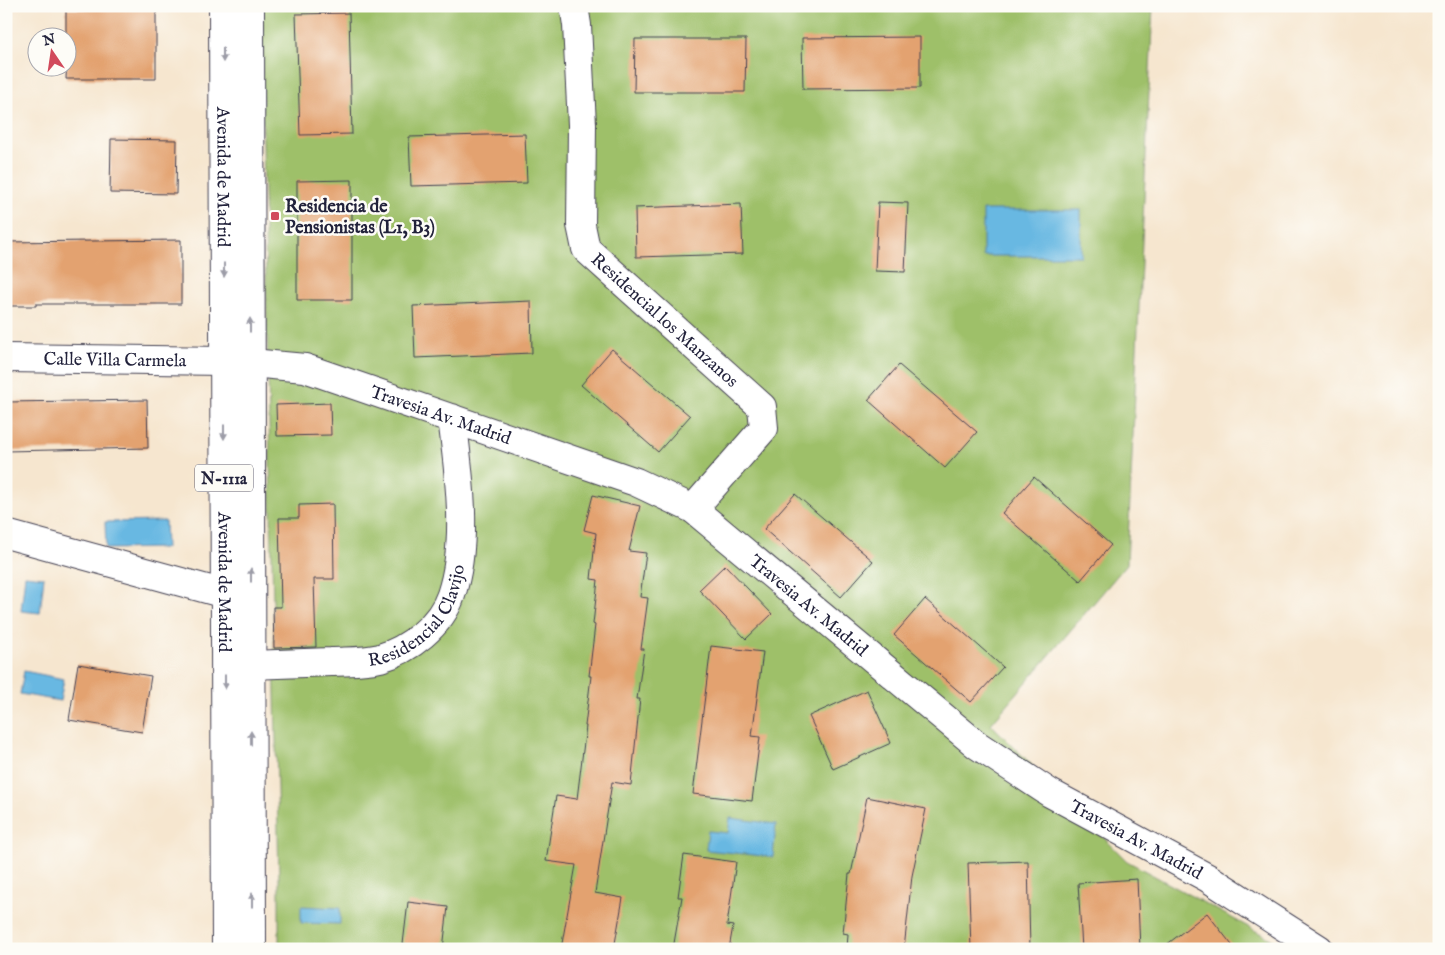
<svg xmlns="http://www.w3.org/2000/svg" width="1445" height="955" font-family="'IM FELL English',serif">
  <rect width="100%" height="100%" fill="#fdfcf7"/>
  <filter id="ink" filterUnits="userSpaceOnUse"><feTurbulence type="fractalNoise" baseFrequency=".02" numOctaves="2"/><feDisplacementMap in="SourceGraphic" scale="10" xChannelSelector="R" yChannelSelector="G"/><feConvolveMatrix kernelMatrix="1 2 1 2 8 2 1 2 1" color-interpolation-filters="sRGB"/></filter>
  <filter id="wash" filterUnits="userSpaceOnUse"><feTurbulence type="fractalNoise" baseFrequency=".0096" numOctaves="4" result="noise"/><feDisplacementMap in="SourceGraphic" scale="20" xChannelSelector="R" yChannelSelector="G"/><feGaussianBlur stdDeviation="1.12" result="paint"/><feColorMatrix in="noise" values="0 0 0 0 0 0 0 0 0 0 0 0 0 0 0 0 0 1.4 0 .05"/><feComposite in="paint" operator="in"/></filter>
  <g filter="url(#wash)">
    <rect width="100%" height="100%" fill="#f6e6cf"/>
    <polygon fill="#9ec069" stroke="#607152" points="260,6 1153,6 1127,564 991,724 1127,861 1289,949 279,949 279,880"/>
    <g fill="#67b8e2" stroke="#446d8e">
      <rect x="983" y="210" width="98" height="46"/>
      <polygon points="165,521 166,548 106,549 105,522"/>
      <polygon points="25,575 44,577 40,613 21,611"/>
      <polygon points="24,671 64,679 60,701 20,694"/>
      <polygon points="730,818 776,824 773,857 706,850 708,831 728,833"/>
      <polygon points="301,906 340,908 340,924 301,923"/>
    </g>
    <g id="blocks">
      <g fill="#e3a270">
        <polygon points="66,9 156,9 156,79 66,79 68,38 66,38"/>
        <polygon points="349,13 352,134 300,135 296,14"/>
        <polygon points="920,37 920,88 803,89 802,38"/>
        <polygon points="635,39 746,39 745,92 634,92"/>
        <polygon points="525,134 527,183 411,186 409,137"/>
        <polygon points="111,139 177,140 176,194 110,193"/>
        <polygon points="352,180 352,300 297,300 297,181"/>
        <polygon points="878,202 908,203 905,272 875,271"/>
        <polygon points="741,204 743,254 636,257 635,208"/>
        <polygon points="181,240 181,304 36,304 36,306 6,306 6,242"/>
        <polygon points="531,301 532,353 415,358 413,306"/>
        <polygon points="612,349 690,416 658,452 581,385"/>
        <polygon points="899,365 977,432 945,468 868,400"/>
        <polygon points="147,400 148,448 6,451 6,402"/>
        <polygon points="330,403 331,435 277,436 276,405"/>
        <polygon points="1034,477 1111,545 1080,581 1002,513"/>
        <polygon points="795,494 873,561 841,597 764,529"/>
        <polygon points="593,495 640,506 629,551 646,553 640,597 648,598 641,649 644,649 637,699 640,699 631,785 612,782 595,893 623,898 614,949 561,949 576,865 546,861 556,796 577,799 586,726 585,726 591,676 589,676 595,625 593,624 598,580 591,579 596,533 584,530"/>
        <polygon points="333,504 334,579 314,579 316,647 274,648 273,607 281,607 279,518 299,518 299,505"/>
        <polygon points="725,565 772,614 746,639 699,590"/>
        <polygon points="925,599 1003,667 971,702 894,635"/>
        <polygon points="711,646 763,652 752,736 760,737 752,801 693,794"/>
        <polygon points="78,664 151,676 142,732 69,720"/>
        <polygon points="867,690 891,743 833,769 809,716"/>
        <polygon points="867,797 926,809 912,876 904,949 847,949 848,934 843,933 849,874 851,874"/>
        <polygon points="684,855 736,862 727,925 733,926 729,949 673,949 682,897 678,897"/>
        <polygon points="1028,861 1030,949 971,949 968,863"/>
        <polygon points="1137,879 1140,949 1082,949 1078,883"/>
        <polygon points="408,902 448,907 443,949 403,944"/>
        <polygon points="1207,913 1235,949 1161,949"/>
      </g>
    </g>
  </g>
  <g filter="url(#ink)">
    <use href="#blocks" fill-opacity="0" stroke="#423f51" stroke-width="1"/>
    <g fill="none" stroke-linecap="round" stroke-linejoin="round">
      <defs>
        <g id="minor">
          <path id="s1" d="M 574,6 L 577,25 L 582,125 L 581,225 L 586,249 L 762,407 L 764,428 L 693,509"/>
          <path id="s2" d="M 6,358 L 224,361"/>
          <path id="s3" d="M 251,363 L 305,368 L 636,482 L 693,509 L 977,745 L 1050,793 L 1208,878 L 1319,949"/>
          <polyline points="6,534 225,594"/>
          <path id="s4" d="M 251,665 C 278,664 304,663 331,662 C 347,661 364,662 380,658 C 409,650 441,625 451,595 C 469,541 459,474 452,418"/>
        </g>
        <g id="major">
          <path id="s5" d="M 223,6 L 226,949"/>
          <polyline points="250,6 252,949"/>
        </g>
      </defs>
      <use href="#minor" stroke="#423f51" stroke-width="30"/>
      <use href="#major" stroke="#423f51" stroke-width="30"/>
      <use href="#minor" stroke="#fff" stroke-width="28"/>
      <use href="#major" stroke="#fff" stroke-width="28"/>
    </g>
    <defs><path id="oneway-solid" d="M-6-.8H1V-3.2L6.5 0L1 3.2V.8H-6Z" transform="scale(1.25)"/></defs>
    <g fill="#9c9ca7">
      <use href="#oneway-solid" transform="translate(223 55) rotate(90)"/>
      <use href="#oneway-solid" transform="translate(224 270) rotate(90)"/>
      <use href="#oneway-solid" transform="translate(250 325) rotate(-90)"/>
      <use href="#oneway-solid" transform="translate(224 432) rotate(90)"/>
      <use href="#oneway-solid" transform="translate(251 575) rotate(-90)"/>
      <use href="#oneway-solid" transform="translate(225 682) rotate(90)"/>
      <use href="#oneway-solid" transform="translate(251 738) rotate(-90)"/>
      <use href="#oneway-solid" transform="translate(252 900) rotate(-90)"/>
    </g>
  </g>
  <rect fill="#d1495b" stroke="#fdfcf7" stroke-width="2" x="270" y="211" width="10" height="10" rx="2.5"/>
  <g text-anchor="middle" stroke-width="5" stroke-linejoin="round" paint-order="stroke">
    <rect fill="#fdfcf7" stroke="#646373" stroke-width="1" x="195" y="464.5" width="58" height="27" rx="4"/>
    <g font-size="16" font-weight="bold" fill="#22223b">
      <text x="224" y="484">N-111a</text>
    </g>
    <g font-size="18" fill="#22223b" stroke="#fdfcf7">
      <text dy="6" stroke="none"><textPath href="#s5" startOffset="171">Avenida de Madrid</textPath></text>
      <text dy="6" stroke="none"><textPath href="#s1" startOffset="350">Residencial los Manzanos</textPath></text>
      <text dy="6" stroke="none"><textPath href="#s2" startOffset="109">Calle Villa Carmela</textPath></text>
      <text dy="6" stroke="none"><textPath href="#s3" startOffset="198">Travesia Av. Madrid</textPath></text>
      <text dy="6" stroke="none"><textPath href="#s5" startOffset="576">Avenida de Madrid</textPath></text>
      <text dy="6" stroke="none"><textPath href="#s3" startOffset="618">Travesia Av. Madrid</textPath></text>
      <text dy="6" stroke="none"><textPath href="#s4" startOffset="188">Residencial Clavijo</textPath></text>
      <text dy="6" stroke="none"><textPath href="#s3" startOffset="1022">Travesia Av. Madrid</textPath></text>
    </g>
    <g font-size="18" font-weight="bold" fill="#22223b" stroke="#fdfcf7" text-anchor="start">
      <text x="285" y="212">Residencia de<tspan x="285" dy="21">Pensionistas (L1, B3)</tspan></text>
    </g>
  </g>
  <rect width="1445" height="955" fill="none" stroke="#fdfcf7" stroke-width="25"/>
  <g transform="translate(52 52) rotate(347)"><circle r="24" fill="#fdfcf7" stroke="#a5a5ac"/>
  <path d="M0-4L9 19L0 12L-9 19Z" fill="#d1495b"/>
  <text y="-8" font-size="14" font-weight="bold" text-anchor="middle" fill="#22223b">N</text>
  </g>
</svg>
